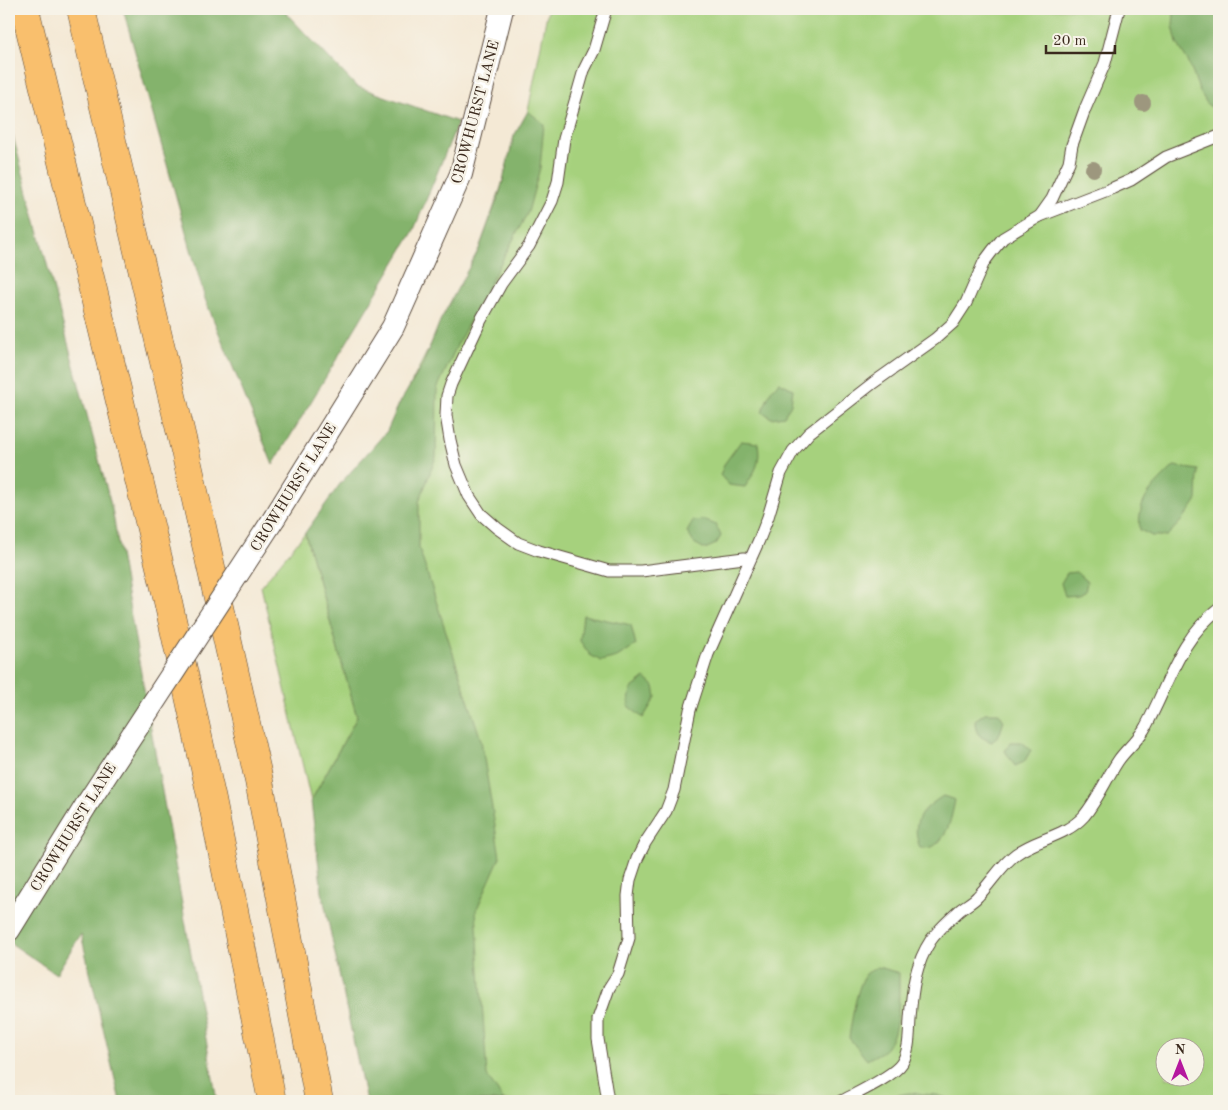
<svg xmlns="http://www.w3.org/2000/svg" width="1228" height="1110" font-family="'Old Standard TT',serif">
  <rect width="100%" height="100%" fill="#f7f3e8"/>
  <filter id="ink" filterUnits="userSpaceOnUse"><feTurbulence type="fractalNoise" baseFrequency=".02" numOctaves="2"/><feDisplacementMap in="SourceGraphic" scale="10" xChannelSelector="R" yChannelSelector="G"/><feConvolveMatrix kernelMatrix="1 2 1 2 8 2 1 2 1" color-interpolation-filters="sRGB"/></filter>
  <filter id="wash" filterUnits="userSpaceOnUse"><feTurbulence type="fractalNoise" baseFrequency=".0096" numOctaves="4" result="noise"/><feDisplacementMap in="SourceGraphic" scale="20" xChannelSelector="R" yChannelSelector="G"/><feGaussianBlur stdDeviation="1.12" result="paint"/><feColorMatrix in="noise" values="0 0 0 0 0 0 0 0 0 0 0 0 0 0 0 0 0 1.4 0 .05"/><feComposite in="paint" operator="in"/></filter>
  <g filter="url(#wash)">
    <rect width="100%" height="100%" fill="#f4e9d5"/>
    <g fill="#a6d17d" stroke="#707e4e" fill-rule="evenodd">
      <path d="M 548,9 L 1219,9 L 1219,1101 L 424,1101 L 339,526 L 479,249 L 528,111 ZM 1166,1048 L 1196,1048 L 1196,1078 L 1166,1078 Z"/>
      <polygon points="305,533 357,717 311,801 261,586"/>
    </g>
    <g fill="#84b36c" stroke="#606e45">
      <polygon points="123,9 282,9 356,86 458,122 413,232 273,465 205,299"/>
      <polygon points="1178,9 1219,9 1219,111 1208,105 1200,92 1188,61 1177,43 1173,26 1174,13"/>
      <polygon points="528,111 544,124 540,168 528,212 459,341 437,389 436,457 419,502 419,548 481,740 500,857 476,911 487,1076 504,1101 366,1101 322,892 311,801 357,717 305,533 340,484 387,431 398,406 423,364 440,321 479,249 500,192 514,136"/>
      <polygon points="9,121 112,509 217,1101 120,1101 81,934 56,974 9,942"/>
      <polygon points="779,382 793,389 791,404 784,416 771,418 762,411 772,389"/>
      <path d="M 741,441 L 758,443 C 761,463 756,470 745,487 L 729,485 L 720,475 L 725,463 Z"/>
      <path d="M 1174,466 L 1198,470 L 1197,500 L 1184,518 L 1167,536 L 1152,536 L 1140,530 C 1136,499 1155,486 1174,466 Z"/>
      <polygon points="704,520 716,525 721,536 716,544 705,549 694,543 687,532 693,521"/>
      <polygon points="1076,572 1087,582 1085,592 1078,595 1065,596 1061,583 1067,573"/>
      <polygon points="583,615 631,625 636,645 617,657 601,661 590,655 580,641"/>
      <polygon points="645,678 654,686 656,697 643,718 628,706 631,689"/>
      <path d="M 985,713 L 999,713 L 1004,721 L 1000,733 L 992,742 C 979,737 975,734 975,720 Z"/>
      <polygon points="1011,742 1022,742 1031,750 1024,762 1015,766 1005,751"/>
      <path d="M 943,796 L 955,800 C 952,815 948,839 932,847 C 929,848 924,848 920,848 C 910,821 921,810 943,796 Z"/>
      <path d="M 878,967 L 899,973 C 899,994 900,1029 887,1047 C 884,1052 873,1056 867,1060 L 849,1038 C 851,1024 857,983 867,973 C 870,971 875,969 878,967 Z"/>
      <polygon points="909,1093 937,1095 956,1101 876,1101 887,1097"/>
    </g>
  </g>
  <g filter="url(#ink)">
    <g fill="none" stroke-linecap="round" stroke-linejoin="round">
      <defs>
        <g id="lane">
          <polyline points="606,9 594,50 584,70 578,91 564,139 558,182 552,201 529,246 501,284 481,320 451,384 447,396 446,415 450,440 456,465 469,496 481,514 497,528 518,543 539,551 609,571 641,571 744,558"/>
          <polyline points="1040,216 1113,188 1131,180 1166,157 1219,136"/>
          <polyline points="608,1101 598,1039 598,1019 609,988 618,974 629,938 628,896 630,880 637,859 645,843 666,811 674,790 690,710 708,654 759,540 768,517 781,473 793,451 809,433 873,383 935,339 953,323 966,303 984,262 993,250 1003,238 1040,216 1052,199 1069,162 1072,145 1085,109 1105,63 1119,9"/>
          <path d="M 842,1101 C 857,1093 894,1076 902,1063 C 910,1050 909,1033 910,1019 C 912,990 915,964 931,940 C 939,929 950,919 960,910 C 966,905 973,902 978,896 C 991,883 1001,865 1016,854 C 1036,839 1065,837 1084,816 C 1098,799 1106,779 1118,761 C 1126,749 1139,740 1146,726 C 1169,684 1179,639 1219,609"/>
        </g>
        <g id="street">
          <polyline points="275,517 393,327 461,174 502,9"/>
          <polyline points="9,930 87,804"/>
        </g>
        <g id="highway">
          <polyline points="25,9 163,579 212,800 272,1101"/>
          <polyline points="81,9 185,451 259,781 319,1101"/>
        </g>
      </defs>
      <use href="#lane" stroke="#574739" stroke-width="13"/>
      <use href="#street" stroke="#574739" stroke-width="24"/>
      <use href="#highway" stroke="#574739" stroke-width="29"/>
      <use href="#lane" stroke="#fff" stroke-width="11"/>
      <use href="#street" stroke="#fff" stroke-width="22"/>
      <use href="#highway" stroke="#f9bf6d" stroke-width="28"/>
      <defs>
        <polyline id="street-bridge" points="87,804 275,517"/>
      </defs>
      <use href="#street-bridge" stroke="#574739" stroke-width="24" stroke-linecap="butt"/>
      <use href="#street-bridge" stroke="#fff" stroke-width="22"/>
    </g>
    <g fill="#9d977e">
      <circle cx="1143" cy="103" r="8"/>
      <circle cx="1093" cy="169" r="8"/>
    </g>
  </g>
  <g text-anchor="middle" stroke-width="5" stroke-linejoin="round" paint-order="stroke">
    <g font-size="15" fill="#3b2a1e" stroke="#f7f3e8">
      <text transform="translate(475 112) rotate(-75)" y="5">CROWHURST LANE</text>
      <text transform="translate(293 487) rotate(-58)" y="5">CROWHURST LANE</text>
      <text transform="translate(73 827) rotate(-58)" y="5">CROWHURST LANE</text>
    </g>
  </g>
  <rect width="1228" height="1110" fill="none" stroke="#f7f3e8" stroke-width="30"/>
  <g transform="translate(1180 1062)"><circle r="24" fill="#f7f3e8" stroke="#aca397"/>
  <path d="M0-4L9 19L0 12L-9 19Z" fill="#b5179e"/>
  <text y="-8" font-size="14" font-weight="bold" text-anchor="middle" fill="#3b2a1e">N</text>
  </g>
  <path d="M1046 45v8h69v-8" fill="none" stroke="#3b2a1e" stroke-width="2.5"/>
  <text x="1053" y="45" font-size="15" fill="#3b2a1e" stroke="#f7f3e8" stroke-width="4" paint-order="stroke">20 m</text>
</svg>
